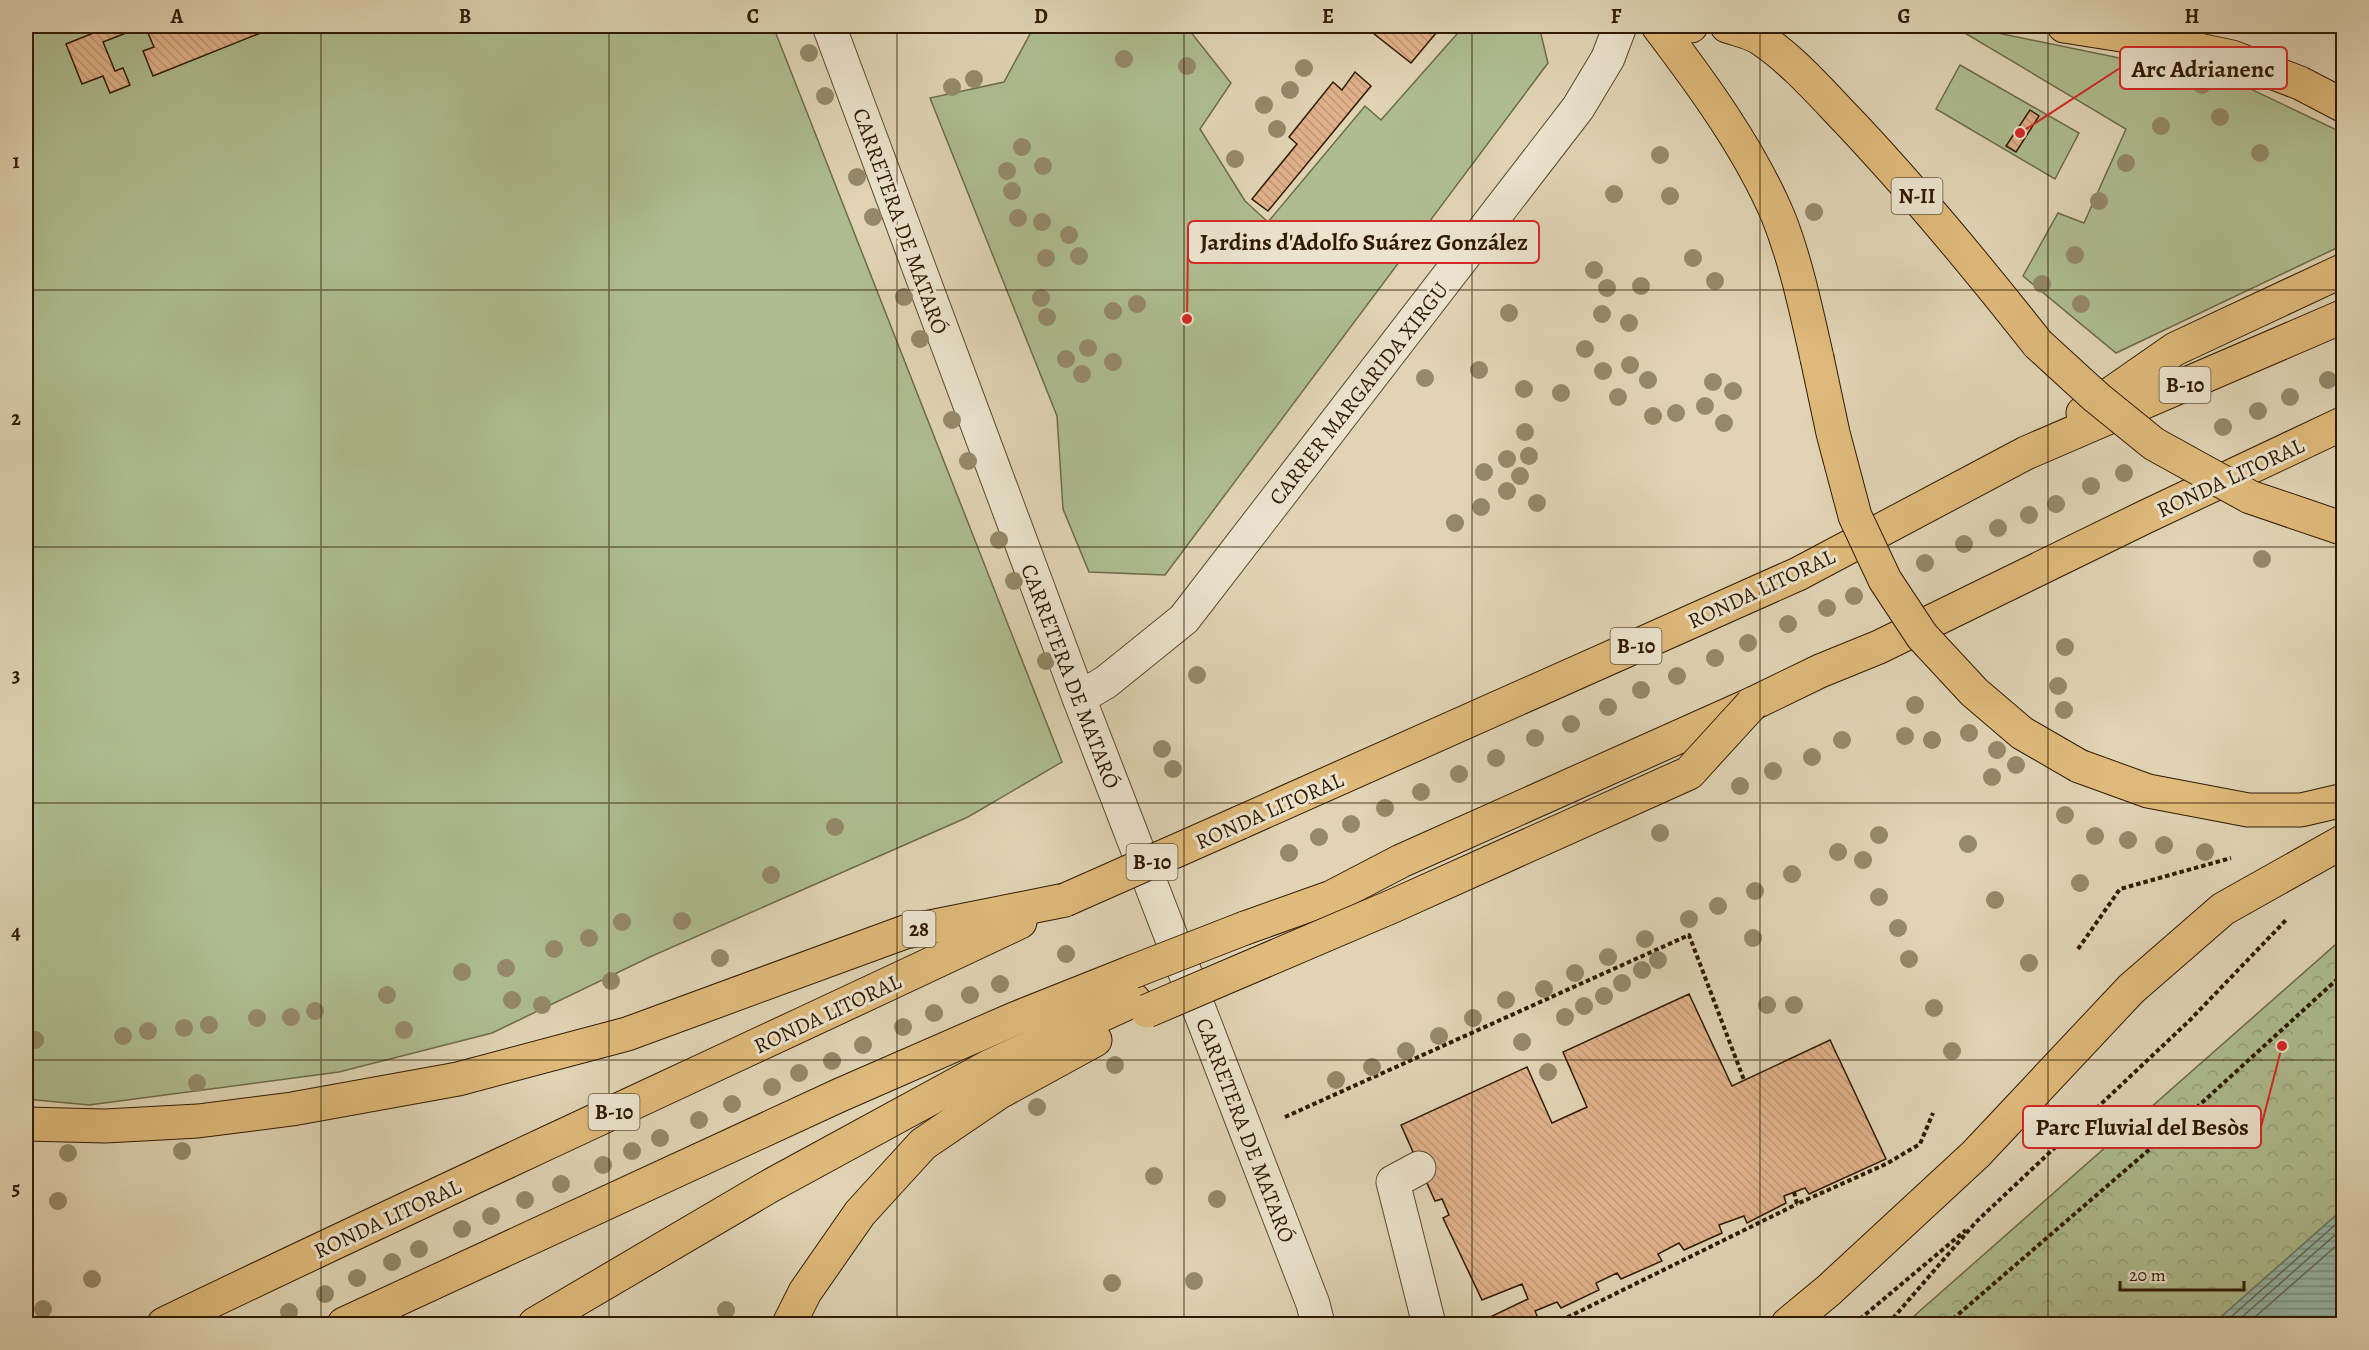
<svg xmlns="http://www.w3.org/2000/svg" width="2369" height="1350" font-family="Alegreya,serif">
  <defs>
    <pattern id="forest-crowns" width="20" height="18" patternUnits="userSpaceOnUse" patternTransform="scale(1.5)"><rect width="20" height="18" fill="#aebd90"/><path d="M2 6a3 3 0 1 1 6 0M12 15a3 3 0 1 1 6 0" fill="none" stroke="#96a27a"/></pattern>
    <pattern id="water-rules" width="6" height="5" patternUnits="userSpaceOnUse" patternTransform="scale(1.5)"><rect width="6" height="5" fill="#94b8a9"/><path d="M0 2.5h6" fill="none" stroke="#799587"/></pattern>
    <pattern id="building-back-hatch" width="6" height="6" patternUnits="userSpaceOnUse" patternTransform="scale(1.5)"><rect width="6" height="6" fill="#e0b18a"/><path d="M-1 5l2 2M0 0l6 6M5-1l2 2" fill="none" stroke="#c09875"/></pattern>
  </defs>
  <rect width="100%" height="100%" fill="#e0d4b4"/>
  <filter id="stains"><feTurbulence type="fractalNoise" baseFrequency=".00333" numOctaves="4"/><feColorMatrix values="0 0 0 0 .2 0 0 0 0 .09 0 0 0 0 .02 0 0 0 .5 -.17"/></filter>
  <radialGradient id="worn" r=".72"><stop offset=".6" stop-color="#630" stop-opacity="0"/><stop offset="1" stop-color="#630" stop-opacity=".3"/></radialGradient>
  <polygon fill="url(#forest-crowns)" stroke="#6e6c48" stroke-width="1.5" points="2343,938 2343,1209 2213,1324 1905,1324"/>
  <g fill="#aebd90" stroke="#6e6c48" stroke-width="1.5">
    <polygon points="26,26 773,26 1062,762 968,817 652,956 492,1033 339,1072 89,1105 26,1099"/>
    <polygon points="1017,26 1186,26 1231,83 1200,129 1245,201 1268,222 1365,106 1381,120 1464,26 1539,26 1548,63 1165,575 1089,572 1063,509 1057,416 930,98 1004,82 1030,34"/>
    <polygon points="1953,26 1964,26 2236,82 2343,133 2343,245 2116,353 2023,276 2058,213 2084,223 2126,129"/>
    <polygon points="1960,65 2079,133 2055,179 1936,109"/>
  </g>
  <polygon fill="url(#water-rules)" stroke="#6c7966" stroke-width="1.5" points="2343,1209 2343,1324 2213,1324"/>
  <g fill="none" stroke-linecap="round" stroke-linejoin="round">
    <g stroke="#626955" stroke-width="1.5">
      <polyline points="2223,1324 2344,1217"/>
      <polyline points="2234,1324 2344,1227"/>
      <polyline points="2247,1324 2344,1239"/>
    </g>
  </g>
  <g fill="url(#building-back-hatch)" stroke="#2f1a01" stroke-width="1.5">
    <polygon points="111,26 144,26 103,42 115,71 123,68 130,85 110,93 103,76 82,84 66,44"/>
    <polygon points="145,26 278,26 153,76 143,51 154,47"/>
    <polygon points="1364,26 1442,26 1411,63"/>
    <polygon points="1355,72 1371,86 1268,211 1252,199 1297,144 1289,137 1333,82 1342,90"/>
    <polygon points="2030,110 2039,116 2016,152 2006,146"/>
    <polygon points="1689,994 1732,1086 1830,1040 1886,1159 1809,1194 1805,1188 1784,1196 1786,1203 1747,1223 1744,1216 1719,1225 1722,1233 1684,1250 1679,1243 1658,1254 1662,1261 1621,1279 1617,1273 1596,1283 1599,1290 1561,1308 1557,1302 1535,1311 1538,1318 1525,1324 1491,1324 1488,1318 1528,1299 1522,1284 1482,1300 1443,1218 1449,1215 1442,1199 1435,1201 1401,1125 1527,1067 1552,1123 1587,1107 1563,1052"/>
  </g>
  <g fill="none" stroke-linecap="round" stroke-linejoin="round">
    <defs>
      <g id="minor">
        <polyline points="829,26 1079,698 1313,1304 1318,1324"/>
        <polyline points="1079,698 1106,682 1184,619 1578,108 1608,58 1620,26"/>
        <polyline points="1419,1168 1393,1182 1429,1324"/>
      </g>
      <g id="major">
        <polyline points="1682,26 1691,26"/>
        <path d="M 1727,26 C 1738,30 1751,32 1761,39 C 1795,62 1822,94 1851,124 C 1917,194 1978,268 2038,344"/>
        <polyline points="2064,26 2147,39 2232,57 2300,83 2344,106"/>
      </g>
      <g id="highway">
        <path d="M 1658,26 C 1702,84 1749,148 1778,216 C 1796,261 1806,310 1817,358"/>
        <polyline points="2083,413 2175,349 2344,270"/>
        <polyline points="2079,766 2148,791 2248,810 2301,810 2344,800"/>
        <polyline points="1239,823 1798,574 2026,453 2344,316"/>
        <polyline points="1245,928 1332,897 1401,861 1752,704 1820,671 1879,647 2145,517 2344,423"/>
        <polyline points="26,1124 105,1126 198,1121 292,1109 458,1079 627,1034 905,932 1065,900"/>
        <path d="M 164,1324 C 448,1187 735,1057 1020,922"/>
        <polyline points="344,1324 840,1095 1014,1019 1132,972"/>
        <polyline points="535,1324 768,1187 990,1066 1134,1000"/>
        <polyline points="789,1324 805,1292 860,1213 923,1144 998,1093 1095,1040"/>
        <polyline points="1788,1324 1829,1290 1976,1154 2131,989 2223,909 2344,841"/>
      </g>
    </defs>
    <use href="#minor" stroke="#5b482e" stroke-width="35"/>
    <use href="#major" stroke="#2f1a01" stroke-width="35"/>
    <use href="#highway" stroke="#2f1a01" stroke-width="35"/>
    <g stroke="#2f1a01" stroke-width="4" stroke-dasharray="4.5 3" stroke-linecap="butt">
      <polyline points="2078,949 2120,889 2231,858"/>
      <polyline points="1285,1117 1689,935 1744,1080"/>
      <polyline points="1794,1192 1797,1204 1886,1164 1920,1144 1933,1113"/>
      <polyline points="1554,1324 1797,1204"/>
      <polyline points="1854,1324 1966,1230"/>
      <polyline points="1888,1324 1976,1222 2190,1020 2287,919"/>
      <polyline points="1947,1324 2172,1130 2344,973"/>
    </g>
    <use href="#minor" stroke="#ebe3ce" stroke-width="33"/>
    <use href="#major" stroke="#e0ba7a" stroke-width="33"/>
    <use href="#highway" stroke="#e0ba7a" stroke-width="33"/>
    <defs>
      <polyline id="major-bridge" points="2038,344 2096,397 2154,444 2250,497 2344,529"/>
      <g id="highway-bridge">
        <polyline points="1817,358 1833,433 1855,516 1885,580 1922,636 1974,692 2022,733 2079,766"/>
        <polyline points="1065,900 1239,823"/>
        <polyline points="1132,972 1245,928"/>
        <polyline points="1147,1011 1393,906 1689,773 1752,704"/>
      </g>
    </defs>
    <use href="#major-bridge" stroke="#2f1a01" stroke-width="35" stroke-linecap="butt"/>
    <use href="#highway-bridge" stroke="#2f1a01" stroke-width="35" stroke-linecap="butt"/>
    <use href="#major-bridge" stroke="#e0ba7a" stroke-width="33"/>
    <use href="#highway-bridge" stroke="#e0ba7a" stroke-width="33"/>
  </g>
  <g fill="#948969">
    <circle cx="809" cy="53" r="9"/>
    <circle cx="1124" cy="59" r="9"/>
    <circle cx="1187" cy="66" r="9"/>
    <circle cx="1304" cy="68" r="9"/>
    <circle cx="974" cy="79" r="9"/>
    <circle cx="2202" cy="85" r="9"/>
    <circle cx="952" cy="87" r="9"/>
    <circle cx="1290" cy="90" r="9"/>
    <circle cx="825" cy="96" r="9"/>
    <circle cx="1264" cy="105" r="9"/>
    <circle cx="2220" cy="117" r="9"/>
    <circle cx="2161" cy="126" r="9"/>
    <circle cx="1277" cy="129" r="9"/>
    <circle cx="1022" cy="147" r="9"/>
    <circle cx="2260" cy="153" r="9"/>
    <circle cx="1660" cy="155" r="9"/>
    <circle cx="1235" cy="159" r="9"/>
    <circle cx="2126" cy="163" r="9"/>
    <circle cx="1043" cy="166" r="9"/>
    <circle cx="1007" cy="171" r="9"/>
    <circle cx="857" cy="177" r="9"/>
    <circle cx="1012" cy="191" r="9"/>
    <circle cx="1614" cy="194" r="9"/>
    <circle cx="1670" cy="196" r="9"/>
    <circle cx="2099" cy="201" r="9"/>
    <circle cx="1814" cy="212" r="9"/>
    <circle cx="873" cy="217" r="9"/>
    <circle cx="1018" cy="218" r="9"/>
    <circle cx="1042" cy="222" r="9"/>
    <circle cx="1069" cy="235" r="9"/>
    <circle cx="2075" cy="255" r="9"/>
    <circle cx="1079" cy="256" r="9"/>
    <circle cx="1046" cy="258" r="9"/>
    <circle cx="1693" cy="258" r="9"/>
    <circle cx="1594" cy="270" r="9"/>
    <circle cx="1715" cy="281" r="9"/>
    <circle cx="2042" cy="284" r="9"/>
    <circle cx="1641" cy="286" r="9"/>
    <circle cx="1607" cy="288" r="9"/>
    <circle cx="904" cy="297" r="9"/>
    <circle cx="1041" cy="298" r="9"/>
    <circle cx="1137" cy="304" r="9"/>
    <circle cx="2081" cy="304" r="9"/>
    <circle cx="1113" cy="311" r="9"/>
    <circle cx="1509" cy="313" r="9"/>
    <circle cx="1602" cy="314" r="9"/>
    <circle cx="1047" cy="317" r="9"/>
    <circle cx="1629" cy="323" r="9"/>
    <circle cx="920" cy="339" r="9"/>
    <circle cx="1088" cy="348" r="9"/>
    <circle cx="1585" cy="349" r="9"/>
    <circle cx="1066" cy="359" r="9"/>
    <circle cx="1113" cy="362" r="9"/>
    <circle cx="1630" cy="365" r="9"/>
    <circle cx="1479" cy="370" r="9"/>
    <circle cx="1603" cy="371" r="9"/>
    <circle cx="1082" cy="374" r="9"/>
    <circle cx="1425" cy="378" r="9"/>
    <circle cx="1648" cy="380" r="9"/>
    <circle cx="2328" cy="380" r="9"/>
    <circle cx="1713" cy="382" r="9"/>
    <circle cx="1524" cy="389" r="9"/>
    <circle cx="1733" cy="391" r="9"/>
    <circle cx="1561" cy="393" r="9"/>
    <circle cx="1618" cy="397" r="9"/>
    <circle cx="2290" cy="397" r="9"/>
    <circle cx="1705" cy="406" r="9"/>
    <circle cx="2258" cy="411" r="9"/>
    <circle cx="1676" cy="413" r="9"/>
    <circle cx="1653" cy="416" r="9"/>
    <circle cx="952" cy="420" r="9"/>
    <circle cx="1724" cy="423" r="9"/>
    <circle cx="2223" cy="427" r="9"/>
    <circle cx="1525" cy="432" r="9"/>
    <circle cx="1529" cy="456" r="9"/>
    <circle cx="1507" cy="459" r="9"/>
    <circle cx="968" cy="461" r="9"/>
    <circle cx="1484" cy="472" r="9"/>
    <circle cx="2124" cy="473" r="9"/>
    <circle cx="1520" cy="476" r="9"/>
    <circle cx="2091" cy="486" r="9"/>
    <circle cx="1507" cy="491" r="9"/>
    <circle cx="1537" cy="503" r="9"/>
    <circle cx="2056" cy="504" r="9"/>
    <circle cx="1481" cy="507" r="9"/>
    <circle cx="2029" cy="515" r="9"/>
    <circle cx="1455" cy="523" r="9"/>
    <circle cx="1998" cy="528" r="9"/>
    <circle cx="999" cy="540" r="9"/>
    <circle cx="1964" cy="544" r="9"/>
    <circle cx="2262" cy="559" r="9"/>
    <circle cx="1925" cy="563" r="9"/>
    <circle cx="1014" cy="581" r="9"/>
    <circle cx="1854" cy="596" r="9"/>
    <circle cx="1827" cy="608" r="9"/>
    <circle cx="1788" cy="624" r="9"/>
    <circle cx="1748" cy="643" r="9"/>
    <circle cx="2065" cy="647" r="9"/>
    <circle cx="1715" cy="658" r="9"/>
    <circle cx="1046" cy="661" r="9"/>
    <circle cx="1197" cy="675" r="9"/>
    <circle cx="1677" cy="676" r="9"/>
    <circle cx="2058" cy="686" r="9"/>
    <circle cx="1641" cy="690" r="9"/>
    <circle cx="1915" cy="705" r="9"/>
    <circle cx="1608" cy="707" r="9"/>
    <circle cx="2064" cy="710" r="9"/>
    <circle cx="1571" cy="724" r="9"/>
    <circle cx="1969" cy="733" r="9"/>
    <circle cx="1905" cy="736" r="9"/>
    <circle cx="1535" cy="738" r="9"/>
    <circle cx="1842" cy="740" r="9"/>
    <circle cx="1932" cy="740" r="9"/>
    <circle cx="1162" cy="749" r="9"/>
    <circle cx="1997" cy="750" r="9"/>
    <circle cx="1812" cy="757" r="9"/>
    <circle cx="1496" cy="758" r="9"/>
    <circle cx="2016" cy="765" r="9"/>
    <circle cx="1173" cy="769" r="9"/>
    <circle cx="1773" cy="771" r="9"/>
    <circle cx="1459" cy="774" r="9"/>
    <circle cx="1992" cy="777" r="9"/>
    <circle cx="1740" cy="786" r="9"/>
    <circle cx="1421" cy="792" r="9"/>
    <circle cx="1385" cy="808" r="9"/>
    <circle cx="2065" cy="815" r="9"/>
    <circle cx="1351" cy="824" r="9"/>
    <circle cx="835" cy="827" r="9"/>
    <circle cx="1660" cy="833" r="9"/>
    <circle cx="1879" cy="835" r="9"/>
    <circle cx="2095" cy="836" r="9"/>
    <circle cx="1319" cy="837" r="9"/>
    <circle cx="2128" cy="840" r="9"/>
    <circle cx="1968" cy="844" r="9"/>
    <circle cx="2164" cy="845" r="9"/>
    <circle cx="1838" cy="852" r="9"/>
    <circle cx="2205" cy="852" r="9"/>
    <circle cx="1289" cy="853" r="9"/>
    <circle cx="1863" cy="860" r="9"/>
    <circle cx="1792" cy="874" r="9"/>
    <circle cx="771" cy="875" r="9"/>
    <circle cx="2080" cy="883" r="9"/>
    <circle cx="1755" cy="891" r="9"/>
    <circle cx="1879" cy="897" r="9"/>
    <circle cx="1995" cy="900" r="9"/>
    <circle cx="1718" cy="906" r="9"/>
    <circle cx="1689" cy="919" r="9"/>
    <circle cx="682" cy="921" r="9"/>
    <circle cx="622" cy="922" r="9"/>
    <circle cx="1898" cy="928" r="9"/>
    <circle cx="589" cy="938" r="9"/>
    <circle cx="1753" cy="938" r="9"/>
    <circle cx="1645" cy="939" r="9"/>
    <circle cx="554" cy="949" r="9"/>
    <circle cx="1066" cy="954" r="9"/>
    <circle cx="1608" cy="957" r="9"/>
    <circle cx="720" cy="958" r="9"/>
    <circle cx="1909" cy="959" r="9"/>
    <circle cx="1658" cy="960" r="9"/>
    <circle cx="2029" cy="963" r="9"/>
    <circle cx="506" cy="968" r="9"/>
    <circle cx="1642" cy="970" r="9"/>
    <circle cx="462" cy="972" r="9"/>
    <circle cx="1575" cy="973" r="9"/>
    <circle cx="611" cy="981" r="9"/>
    <circle cx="1622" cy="983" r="9"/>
    <circle cx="1000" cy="984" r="9"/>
    <circle cx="1544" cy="989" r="9"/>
    <circle cx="387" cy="995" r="9"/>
    <circle cx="970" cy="995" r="9"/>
    <circle cx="1604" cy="996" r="9"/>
    <circle cx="512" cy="1000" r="9"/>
    <circle cx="1506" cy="1000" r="9"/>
    <circle cx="542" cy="1005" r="9"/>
    <circle cx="1767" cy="1005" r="9"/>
    <circle cx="1794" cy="1005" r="9"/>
    <circle cx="1584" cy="1006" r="9"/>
    <circle cx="1934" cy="1008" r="9"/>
    <circle cx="315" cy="1011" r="9"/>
    <circle cx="934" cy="1013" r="9"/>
    <circle cx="291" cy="1017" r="9"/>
    <circle cx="1565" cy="1017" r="9"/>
    <circle cx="257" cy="1018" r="9"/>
    <circle cx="1473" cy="1018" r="9"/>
    <circle cx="209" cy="1025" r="9"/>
    <circle cx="903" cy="1027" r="9"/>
    <circle cx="184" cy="1028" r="9"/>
    <circle cx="404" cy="1030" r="9"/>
    <circle cx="148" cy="1031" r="9"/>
    <circle cx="123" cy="1036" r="9"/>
    <circle cx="1439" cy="1036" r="9"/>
    <circle cx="35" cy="1040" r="9"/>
    <circle cx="1522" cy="1042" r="9"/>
    <circle cx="863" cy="1045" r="9"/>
    <circle cx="1406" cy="1051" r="9"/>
    <circle cx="1952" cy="1051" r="9"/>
    <circle cx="832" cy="1061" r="9"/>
    <circle cx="1115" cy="1065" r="9"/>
    <circle cx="1372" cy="1067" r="9"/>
    <circle cx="1548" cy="1072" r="9"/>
    <circle cx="799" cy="1073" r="9"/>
    <circle cx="1336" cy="1080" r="9"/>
    <circle cx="197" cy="1083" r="9"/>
    <circle cx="772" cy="1087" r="9"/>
    <circle cx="732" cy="1104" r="9"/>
    <circle cx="1037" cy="1107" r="9"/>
    <circle cx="699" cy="1120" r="9"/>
    <circle cx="660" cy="1138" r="9"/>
    <circle cx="182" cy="1151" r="9"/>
    <circle cx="632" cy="1151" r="9"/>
    <circle cx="68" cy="1153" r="9"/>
    <circle cx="603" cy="1165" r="9"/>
    <circle cx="1154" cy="1176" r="9"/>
    <circle cx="561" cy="1184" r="9"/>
    <circle cx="1217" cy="1199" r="9"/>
    <circle cx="525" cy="1200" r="9"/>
    <circle cx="58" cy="1201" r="9"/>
    <circle cx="491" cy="1216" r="9"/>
    <circle cx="462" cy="1229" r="9"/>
    <circle cx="419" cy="1249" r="9"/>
    <circle cx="392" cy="1262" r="9"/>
    <circle cx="357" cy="1278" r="9"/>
    <circle cx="92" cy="1279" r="9"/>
    <circle cx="1194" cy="1281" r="9"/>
    <circle cx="1112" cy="1283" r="9"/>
    <circle cx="325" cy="1294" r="9"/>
    <circle cx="43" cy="1309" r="9"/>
    <circle cx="726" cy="1310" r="9"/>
    <circle cx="289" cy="1312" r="9"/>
  </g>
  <path fill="none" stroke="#2f1a01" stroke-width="1.5" stroke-opacity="0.55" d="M 321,26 L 321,1324M 609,26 L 609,1324M 897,26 L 897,1324M 1184,26 L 1184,1324M 1472,26 L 1472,1324M 1760,26 L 1760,1324M 2048,26 L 2048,1324M 26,290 L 2344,290M 26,547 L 2344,547M 26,803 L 2344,803M 26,1060 L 2344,1060"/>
  <g text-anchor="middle" stroke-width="6" stroke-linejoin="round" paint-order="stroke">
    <g fill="#ebe3ce" stroke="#67563e" stroke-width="1.5">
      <rect x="1891.5" y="178" width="51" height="36" rx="4.5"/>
      <rect x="2159.5" y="367" width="51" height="36" rx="4.5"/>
      <rect x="1610.5" y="628" width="51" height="36" rx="4.5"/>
      <rect x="1126.5" y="844" width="51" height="36" rx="4.5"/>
      <rect x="902.5" y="911" width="33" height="36" rx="4.5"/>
      <rect x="588.5" y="1094" width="51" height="36" rx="4.5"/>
    </g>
    <g font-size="21" font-weight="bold" fill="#2f1a01">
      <text x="1917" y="203">N-II</text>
      <text x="2185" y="392">B-10</text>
      <text x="1636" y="653">B-10</text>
      <text x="1152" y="869">B-10</text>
      <text x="919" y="936">28</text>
      <text x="614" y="1119">B-10</text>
    </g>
    <g font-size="22" fill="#2f1a01" stroke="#ebe3ce">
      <text transform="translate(901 221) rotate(70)" y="8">CARRETERA DE MATARÓ</text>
      <text transform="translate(1358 393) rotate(-52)" y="8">CARRER MARGARIDA XIRGU</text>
      <text transform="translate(2230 477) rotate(-25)" y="8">RONDA LITORAL</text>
      <text transform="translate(1761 588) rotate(-25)" y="8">RONDA LITORAL</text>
      <text transform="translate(1071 676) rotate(69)" y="8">CARRETERA DE MATARÓ</text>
      <text transform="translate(1269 810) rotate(-24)" y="8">RONDA LITORAL</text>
      <text transform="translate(827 1013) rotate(-25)" y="8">RONDA LITORAL</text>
      <text transform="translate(1246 1130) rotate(69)" y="8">CARRETERA DE MATARÓ</text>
      <text transform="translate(387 1218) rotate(-25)" y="8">RONDA LITORAL</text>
    </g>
  </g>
  <path fill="none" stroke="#d62828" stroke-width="2" d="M2020 133L2120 68M1187 319L1188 242M2282 1046L2261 1127"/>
  <g fill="#d62828" stroke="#ebe3ce" stroke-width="2">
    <circle cx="2020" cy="133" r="6"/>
    <circle cx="1187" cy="319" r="6"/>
    <circle cx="2282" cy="1046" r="6"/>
  </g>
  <g fill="#ebe3ce" stroke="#d62828" stroke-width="2">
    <rect x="2120" y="47" width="167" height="42" rx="6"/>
    <rect x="1188" y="221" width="351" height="42" rx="6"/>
    <rect x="2023" y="1106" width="238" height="42" rx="6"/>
  </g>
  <g font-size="24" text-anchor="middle" font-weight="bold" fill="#2f1a01">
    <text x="2203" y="77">Arc Adrianenc</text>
    <text x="1364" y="250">Jardins d'Adolfo Suárez González</text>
    <text x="2142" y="1135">Parc Fluvial del Besòs</text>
  </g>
  <rect width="2369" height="1350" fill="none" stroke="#e0d4b4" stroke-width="66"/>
  <path d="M2120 1281v9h124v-9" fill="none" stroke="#2f1a01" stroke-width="3"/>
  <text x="2129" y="1281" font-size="18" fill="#2f1a01" stroke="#ebe3ce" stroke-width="4.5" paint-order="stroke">20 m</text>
  <rect x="33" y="33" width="2303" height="1284" fill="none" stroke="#2f1a01" stroke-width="2"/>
  <g font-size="20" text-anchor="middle" font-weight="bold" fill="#2f1a01">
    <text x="177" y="23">A</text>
    <text x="465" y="23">B</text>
    <text x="753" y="23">C</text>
    <text x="1041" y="23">D</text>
    <text x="1328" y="23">E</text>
    <text x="1616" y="23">F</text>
    <text x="1904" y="23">G</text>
    <text x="2192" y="23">H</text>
    <text x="16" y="168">1</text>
    <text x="16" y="425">2</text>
    <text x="16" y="682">3</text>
    <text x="16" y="939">4</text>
    <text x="16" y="1195">5</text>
  </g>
  <rect width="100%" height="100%" filter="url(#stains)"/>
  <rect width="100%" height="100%" fill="url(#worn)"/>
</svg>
